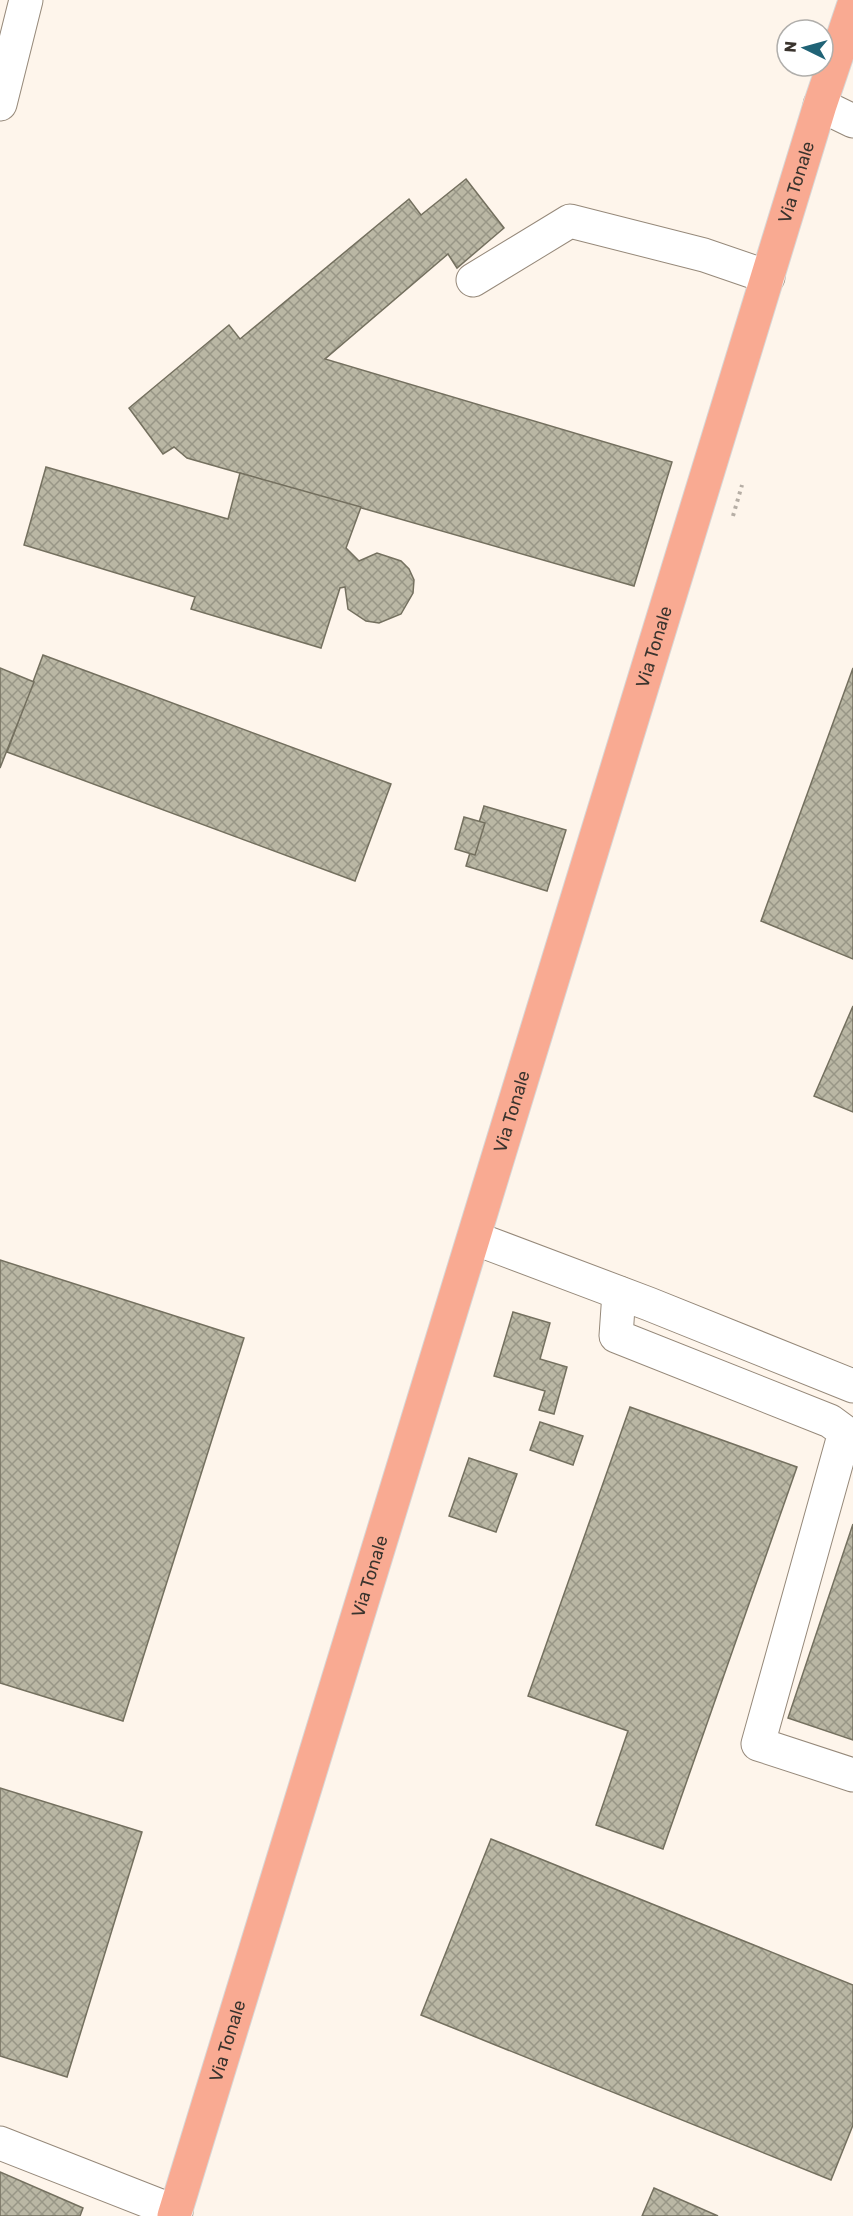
<svg xmlns="http://www.w3.org/2000/svg" width="853" height="2216" font-family="Rubik,sans-serif">
  <defs>
    <pattern id="building-cross-hatch" width="8" height="8" patternUnits="userSpaceOnUse" patternTransform="scale(1.5)"><rect width="8" height="8" fill="#bab7a4"/><path d="M0 0l8 8M0 8l8-8" fill="none" stroke="#989686"/></pattern>
  </defs>
  <rect width="100%" height="100%" fill="#fef5eb"/>
  <g fill="url(#building-cross-hatch)" stroke="#74705f" stroke-width="1.5">
    <polygon points="466,179 504,228 457,268 448,254 325,359 672,462 634,586 187,458 174,447 163,454 129,408 229,325 240,339 409,199 421,215"/>
    <polygon points="46,467 228,519 240,473 361,507 346,548 359,561 377,553 401,561 409,569 414,580 413,593 401,614 379,623 366,621 348,609 345,587 340,588 321,648 191,609 195,597 24,545"/>
    <polygon points="43,655 391,784 355,881 7,752"/>
    <polygon points="0,668 34,682 0,768"/>
    <polygon points="853,668 853,959 761,921"/>
    <polygon points="484,806 566,830 547,891 466,866"/>
    <polygon points="464,817 485,823 475,855 455,849"/>
    <polygon points="853,1006 853,1112 814,1096"/>
    <polygon points="0,1260 244,1338 123,1721 0,1683"/>
    <polygon points="513,1312 550,1323 540,1359 567,1367 554,1414 539,1410 545,1391 494,1376"/>
    <polygon points="630,1407 797,1467 663,1849 596,1825 628,1731 528,1696"/>
    <polygon points="540,1422 583,1436 573,1465 530,1450"/>
    <polygon points="469,1458 517,1474 496,1532 449,1516"/>
    <polygon points="853,1524 853,1740 788,1718"/>
    <polygon points="0,1788 142,1832 67,2077 0,2056"/>
    <polygon points="491,1839 853,1985 853,2125 831,2180 421,2015"/>
    <polygon points="0,2172 83,2208 80,2216 0,2216"/>
    <polygon points="654,2188 718,2216 642,2216"/>
  </g>
  <g fill="none" stroke-linecap="round" stroke-linejoin="round">
    <defs>
      <g id="minor">
        <polyline points="0,104 26,0"/>
        <polyline points="820,105 853,121"/>
        <polyline points="473,280 570,221 704,255 768,277"/>
        <polyline points="474,1238 649,1304 853,1386"/>
        <polyline points="619,1293 616,1336 830,1421 845,1432 758,1744 853,1775"/>
        <polyline points="0,2143 176,2212"/>
      </g>
      <g id="major">
        <path id="s1" d="M 174,2216 L 820,105 L 853,7"/>
      </g>
    </defs>
    <use href="#minor" stroke="#96897a" stroke-width="35"/>
    <use href="#major" stroke="#d8d6d5" stroke-width="35"/>
    <polyline stroke="#b6aea5" stroke-width="4" stroke-dasharray="3 4.5" stroke-linecap="butt" points="733,516 742,485"/>
    <use href="#minor" stroke="#fff" stroke-width="33"/>
    <use href="#major" stroke="#f9aa92" stroke-width="33"/>
  </g>
  <g text-anchor="middle" stroke-width="4.5" stroke-linejoin="round" paint-order="stroke">
    <g font-size="18" fill="#3a342e" stroke="#fff">
      <text dy="6" stroke="none"><textPath href="#s1" startOffset="2127">Via Tonale</textPath></text>
      <text dy="6" stroke="none"><textPath href="#s1" startOffset="1641">Via Tonale</textPath></text>
      <text dy="6" stroke="none"><textPath href="#s1" startOffset="1155">Via Tonale</textPath></text>
      <text dy="6" stroke="none"><textPath href="#s1" startOffset="669">Via Tonale</textPath></text>
      <text dy="6" stroke="none"><textPath href="#s1" startOffset="183">Via Tonale</textPath></text>
    </g>
  </g>
  <g transform="translate(805 48) rotate(275)"><circle r="28" fill="#ffffff" stroke="#b0aeab" stroke-width="1.5"/>
  <path d="M0-4.5L10 22L0 15L-10 22Z" fill="#206376"/>
  <text y="-9" font-size="16" font-weight="bold" text-anchor="middle" fill="#3a342e">N</text>
  </g>
</svg>
